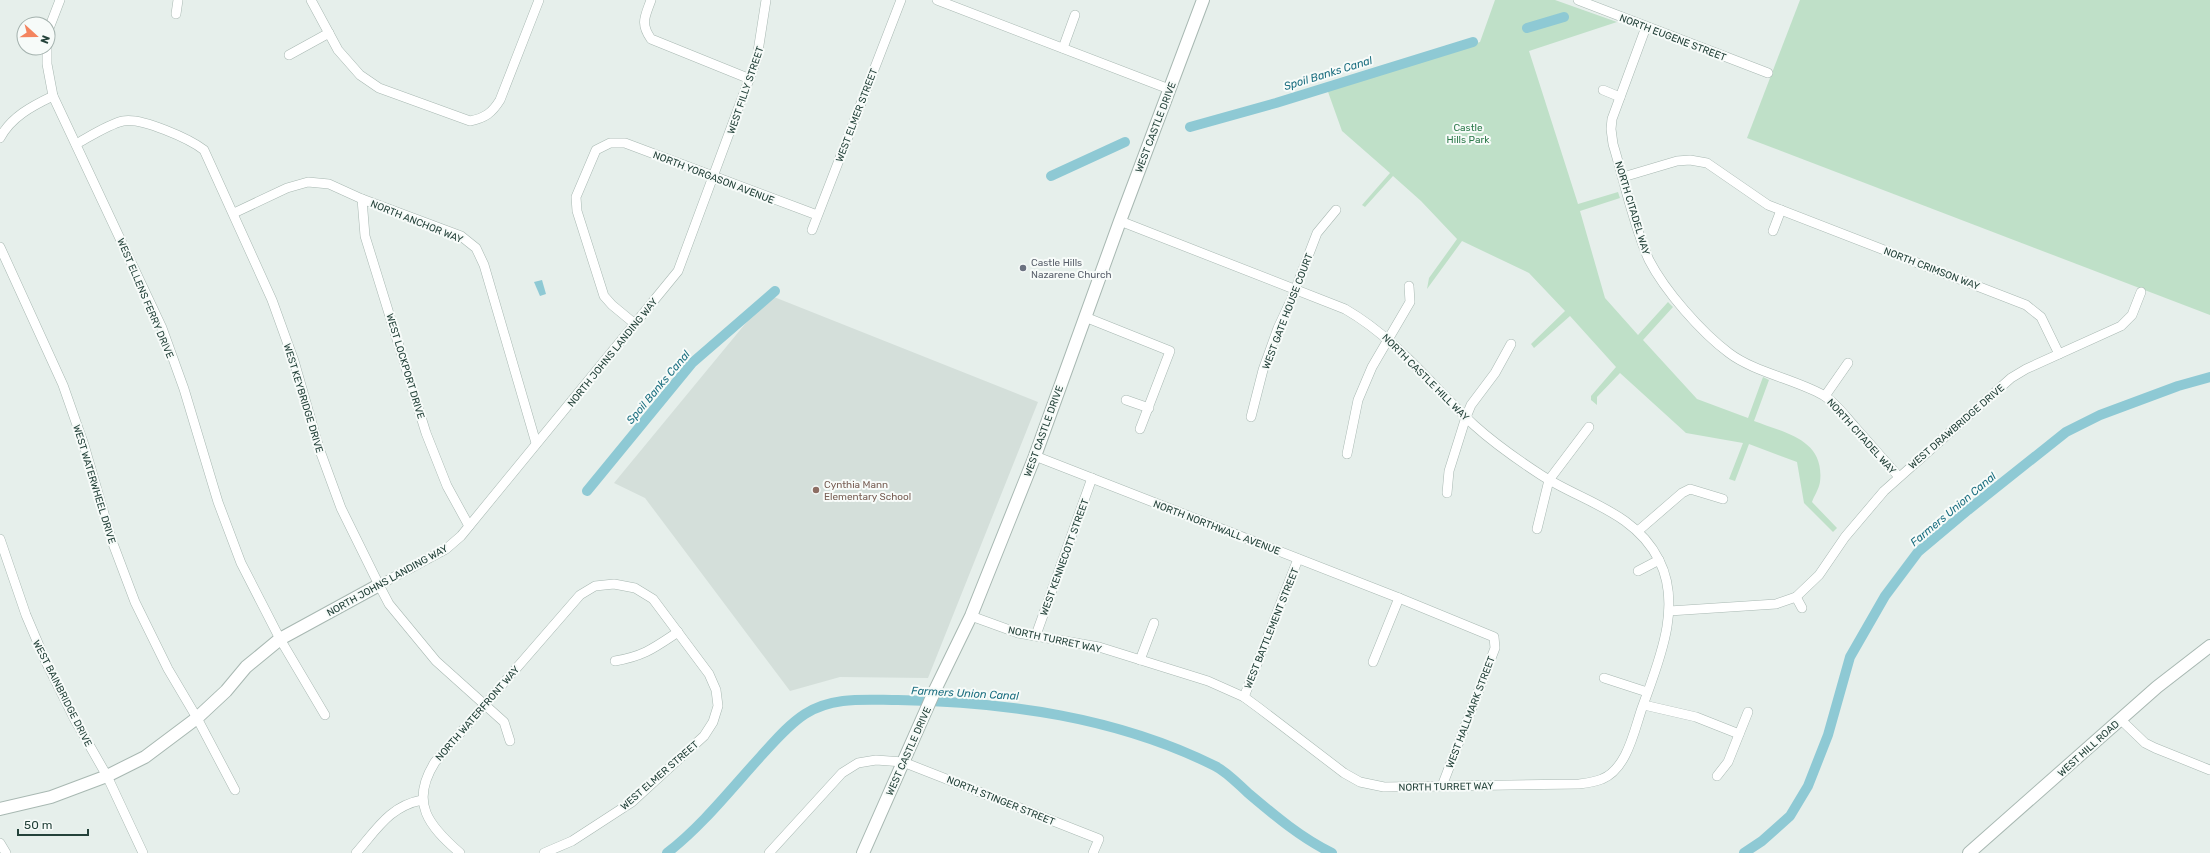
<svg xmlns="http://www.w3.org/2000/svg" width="2210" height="853" font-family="Rubik,sans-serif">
  <rect width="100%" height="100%" fill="#e6efeb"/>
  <polygon fill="#d4dfda" points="769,295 1038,402 928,678 840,677 790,691 645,498 614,483"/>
  <g fill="#bfe0c8">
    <path d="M 1495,0 L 1555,0 L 1617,22 L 1529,51 L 1578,204 L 1618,192 L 1620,198 L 1580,211 L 1605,298 L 1638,335 L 1668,302 L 1673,307 L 1643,340 L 1697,399 L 1748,418 L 1763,377 L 1769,380 L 1754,421 C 1785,433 1825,439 1820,482 C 1819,489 1814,496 1812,502 L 1837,528 L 1833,532 L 1804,503 L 1797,462 L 1749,444 L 1735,481 L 1729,479 L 1743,443 L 1686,433 L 1620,373 L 1597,397 L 1597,405 L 1591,400 L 1591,396 L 1616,367 L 1570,316 L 1534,348 L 1531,344 L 1565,311 L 1529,273 L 1462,241 L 1427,289 L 1429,278 L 1457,239 L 1421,201 L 1393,176 L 1365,207 L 1362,205 L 1390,173 L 1342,131 L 1327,89 L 1480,42 Z"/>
    <polygon points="1800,0 2210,0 2210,315 1747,138"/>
  </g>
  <polygon fill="#8ec9d4" points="542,280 546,294 540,296 534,282"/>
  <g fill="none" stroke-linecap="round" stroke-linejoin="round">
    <g stroke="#8ec9d4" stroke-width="10">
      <polyline points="1527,28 1564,17"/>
      <polyline points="1190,127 1276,103 1473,42"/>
      <polyline points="1051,176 1125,142"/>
      <polyline points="587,491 692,363 775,291"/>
      <path d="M 667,853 C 702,826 731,789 761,756 C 774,742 788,725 805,714 C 833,696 866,700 898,700 C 1006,702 1117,717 1215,766 C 1227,772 1238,784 1248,793 C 1274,815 1301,838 1332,853"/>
      <polyline points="1744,853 1762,841 1790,816 1808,786 1828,735 1850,657 1885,596 1918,552 1968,510 2066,432 2100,415 2178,386 2210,377"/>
    </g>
    <defs>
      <g id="minor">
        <path d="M 311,0 L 338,50 L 360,75 L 379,88 L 470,121 C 485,118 492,113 500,100 L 539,0"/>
        <path d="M 651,0 C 645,17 640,23 651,39 L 750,79"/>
        <polyline points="937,0 1169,89"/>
        <polyline points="1578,0 1768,73"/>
        <polyline points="176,14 178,0"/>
        <path d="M 1646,27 L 1612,119 L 1611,129 L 1613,144 C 1624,180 1634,227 1649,260 C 1665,291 1701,332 1729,353 C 1754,372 1794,379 1823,395 C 1835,402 1845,416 1855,427 C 1869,443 1884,460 1899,477"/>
        <polyline points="48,31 60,0"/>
        <polyline points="47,48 47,64 53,96 162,328 184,389 218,502 241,563 280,639 325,715"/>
        <polyline points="1063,48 1075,15"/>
        <polyline points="289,55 329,33"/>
        <polyline points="1603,90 1620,97"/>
        <path d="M 0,138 C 11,117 32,106 53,96"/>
        <path d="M 76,144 C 89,137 109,124 123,121 C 141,117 190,139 204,150 L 272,300 L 294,361 L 319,448 L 341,508 L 379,585 L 389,604 L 436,661 L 504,722 L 510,741"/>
        <polyline points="1623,177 1677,161 1690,160 1707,163 1768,205 2026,305 2041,317 2059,354"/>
        <polyline points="362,199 365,236 426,433 447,486 469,526"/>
        <polyline points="234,213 287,188 308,182 329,184 362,199 461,236 476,248 484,265 536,443"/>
        <polyline points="812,230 901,0"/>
        <polyline points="1773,231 1781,210"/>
        <polyline points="0,247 63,385 84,445 112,541 135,602 168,669 197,718 235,790"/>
        <polyline points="1085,317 1170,351 1140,429"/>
        <polyline points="635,324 612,305 604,296 577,211 576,197 596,150 610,143 625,143 817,215"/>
        <polyline points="1825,396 1848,363"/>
        <polyline points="1126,400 1149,408"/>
        <polyline points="1251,417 1263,370 1278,328 1292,298 1317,233 1336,210"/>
        <polyline points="1347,454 1358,400 1372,367 1410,302 1409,286"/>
        <polyline points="1035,456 1399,598 1494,637 1495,648 1442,786"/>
        <polyline points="1447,493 1449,471 1466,417 1471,405 1495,373 1511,344"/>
        <polyline points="1537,529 1549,480 1589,427"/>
        <polyline points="1638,531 1682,493 1690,489 1723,499"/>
        <polyline points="0,539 26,615 46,662 75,720 107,776 143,853"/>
        <polyline points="1638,571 1659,560"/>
        <polyline points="379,585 446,549 461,536 678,271 757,58 766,0"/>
        <polyline points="1796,597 1802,608"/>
        <polyline points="1669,611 1776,604 1796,597 1819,575 1845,537 1884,491 2011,378 2026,369 2121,326 2132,315 2141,292"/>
        <path d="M 971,616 L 1018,633 L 1099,647 L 1208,681 L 1244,697 L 1259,708 L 1344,773 L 1360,782 L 1384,787 L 1579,784 C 1587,783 1595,782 1602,779 C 1627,769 1634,731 1642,708 C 1658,663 1683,607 1659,560 C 1635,512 1583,502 1541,475 C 1518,460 1495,444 1474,425 C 1431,385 1397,339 1345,309 L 1120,221"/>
        <polyline points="1036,635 1092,478"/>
        <polyline points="1140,660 1154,623"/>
        <path d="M 615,661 C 644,656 654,648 678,632"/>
        <polyline points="1373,662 1399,598"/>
        <polyline points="1604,678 1647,692"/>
        <polyline points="1244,697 1298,559"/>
        <polyline points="1644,705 1696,717 1739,734"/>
        <polyline points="2120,719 2145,743 2155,748 2210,770"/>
        <polyline points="1717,776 1728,762 1748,712"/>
        <polyline points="0,843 6,853"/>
        <path d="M 356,853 C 377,829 390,806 422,800"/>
        <path d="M 460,853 C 429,826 409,803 435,762 L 580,595 L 595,586 L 614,584 L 635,588 L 653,599 L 709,674 L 716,690 L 718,706 L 713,722 L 704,736 L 632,802 L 572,841 L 544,853"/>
        <polyline points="769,853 842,773 858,763 876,760 903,762 1099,839 1093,853"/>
      </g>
      <g id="tertiary">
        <polyline points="0,809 51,797 107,776 145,757 197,718 226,691 246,667 280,639 379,585"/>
        <polyline points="863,853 935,690 971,616 1035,456 1120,221 1203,0"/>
        <polyline points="1969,853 2157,687 2210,646"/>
      </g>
    </defs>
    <use href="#minor" stroke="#a8b8b2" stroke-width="10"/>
    <use href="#tertiary" stroke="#a8b8b2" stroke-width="14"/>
    <use href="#minor" stroke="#fff" stroke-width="9"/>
    <use href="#tertiary" stroke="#fff" stroke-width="12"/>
  </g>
  <circle fill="#6b7280" stroke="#f7fbf9" stroke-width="1.5" cx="1023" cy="268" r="4"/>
  <circle fill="#8d6e63" stroke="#f7fbf9" stroke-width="1.5" cx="816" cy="490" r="4"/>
  <g text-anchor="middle" stroke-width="4" stroke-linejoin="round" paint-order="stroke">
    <g font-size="10" fill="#24423a" stroke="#f7fbf9">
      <text transform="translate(1673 37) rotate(21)" y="4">NORTH EUGENE STREET</text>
      <text transform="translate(745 90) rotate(-71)" y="4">WEST FILLY STREET</text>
      <text transform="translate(856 115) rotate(-69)" y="4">WEST ELMER STREET</text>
      <text transform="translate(1155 127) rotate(-69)" y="4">WEST CASTLE DRIVE</text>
      <text transform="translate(714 177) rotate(21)" y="4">NORTH YORGASON AVENUE</text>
      <text transform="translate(1633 208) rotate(73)" y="4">NORTH CITADEL WAY</text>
      <text transform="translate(417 221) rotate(22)" y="4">NORTH ANCHOR WAY</text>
      <text transform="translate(1932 268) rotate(21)" y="4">NORTH CRIMSON WAY</text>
      <text transform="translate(146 298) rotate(67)" y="4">WEST ELLENS FERRY DRIVE</text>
      <text transform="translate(1287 311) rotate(-69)" y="4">WEST GATE HOUSE COURT</text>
      <text transform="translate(612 352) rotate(-51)" y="4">NORTH JOHNS LANDING WAY</text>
      <text transform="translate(406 366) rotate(73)" y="4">WEST LOCKPORT DRIVE</text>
      <text transform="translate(1426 377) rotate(45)" y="4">NORTH CASTLE HILL WAY</text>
      <text transform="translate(304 398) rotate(73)" y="4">WEST KEYBRIDGE DRIVE</text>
      <text transform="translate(1956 426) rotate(-41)" y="4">WEST DRAWBRIDGE DRIVE</text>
      <text transform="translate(1043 431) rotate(-70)" y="4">WEST CASTLE DRIVE</text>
      <text transform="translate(1862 436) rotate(48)" y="4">NORTH CITADEL WAY</text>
      <text transform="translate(95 484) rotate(73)" y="4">WEST WATERWHEEL DRIVE</text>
      <text transform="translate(1217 527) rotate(21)" y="4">NORTH NORTHWALL AVENUE</text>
      <text transform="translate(1064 557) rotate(-70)" y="4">WEST KENNECOTT STREET</text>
      <text transform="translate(387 580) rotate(-29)" y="4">NORTH JOHNS LANDING WAY</text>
      <text transform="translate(1271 628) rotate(-68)" y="4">WEST BATTLEMENT STREET</text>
      <text transform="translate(1055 639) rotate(12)" y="4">NORTH TURRET WAY</text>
      <text transform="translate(63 693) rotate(63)" y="4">WEST BAINBRIDGE DRIVE</text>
      <text transform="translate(1470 712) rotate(-69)" y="4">WEST HALLMARK STREET</text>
      <text transform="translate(477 713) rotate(-49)" y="4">NORTH WATERFRONT WAY</text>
      <text transform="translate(2088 748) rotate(-42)" y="4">WEST HILL ROAD</text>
      <text transform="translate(908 751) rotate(-66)" y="4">WEST CASTLE DRIVE</text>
      <text transform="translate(659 775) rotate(-41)" y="4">WEST ELMER STREET</text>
      <text transform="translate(1446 786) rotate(-1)" y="4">NORTH TURRET WAY</text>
      <text transform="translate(1001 800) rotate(22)" y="4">NORTH STINGER STREET</text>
    </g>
    <g font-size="10" fill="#2d7a4b" stroke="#f7fbf9">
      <text x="1468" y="131">Castle<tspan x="1468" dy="12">Hills Park</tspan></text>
    </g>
    <g font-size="10" fill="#5b616d" stroke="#f7fbf9" text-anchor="start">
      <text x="1031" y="266">Castle Hills<tspan x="1031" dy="12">Nazarene Church</tspan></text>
    </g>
    <g font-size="10" fill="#785e54" stroke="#f7fbf9" text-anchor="start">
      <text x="824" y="488">Cynthia Mann<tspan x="824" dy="12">Elementary School</tspan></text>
    </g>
    <g font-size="11" font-style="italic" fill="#1c6f80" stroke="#f7fbf9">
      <text transform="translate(1328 73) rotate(-17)" y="4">Spoil Banks Canal</text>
      <text transform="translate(658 387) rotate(-50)" y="4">Spoil Banks Canal</text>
      <text transform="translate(1953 509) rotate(-40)" y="4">Farmers Union Canal</text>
      <text transform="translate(965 693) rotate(3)" y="4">Farmers Union Canal</text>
    </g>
  </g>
  <g transform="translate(36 36) rotate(111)"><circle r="19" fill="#f7fbf9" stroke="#a3b1ad"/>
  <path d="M0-3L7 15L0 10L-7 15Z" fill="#f4845f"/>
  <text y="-6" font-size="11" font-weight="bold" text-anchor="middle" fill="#24423a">N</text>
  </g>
  <path d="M18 829v6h70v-6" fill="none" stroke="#24423a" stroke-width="2"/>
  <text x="24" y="829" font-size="12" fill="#24423a" stroke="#f7fbf9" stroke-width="3" paint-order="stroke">50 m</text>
</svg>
